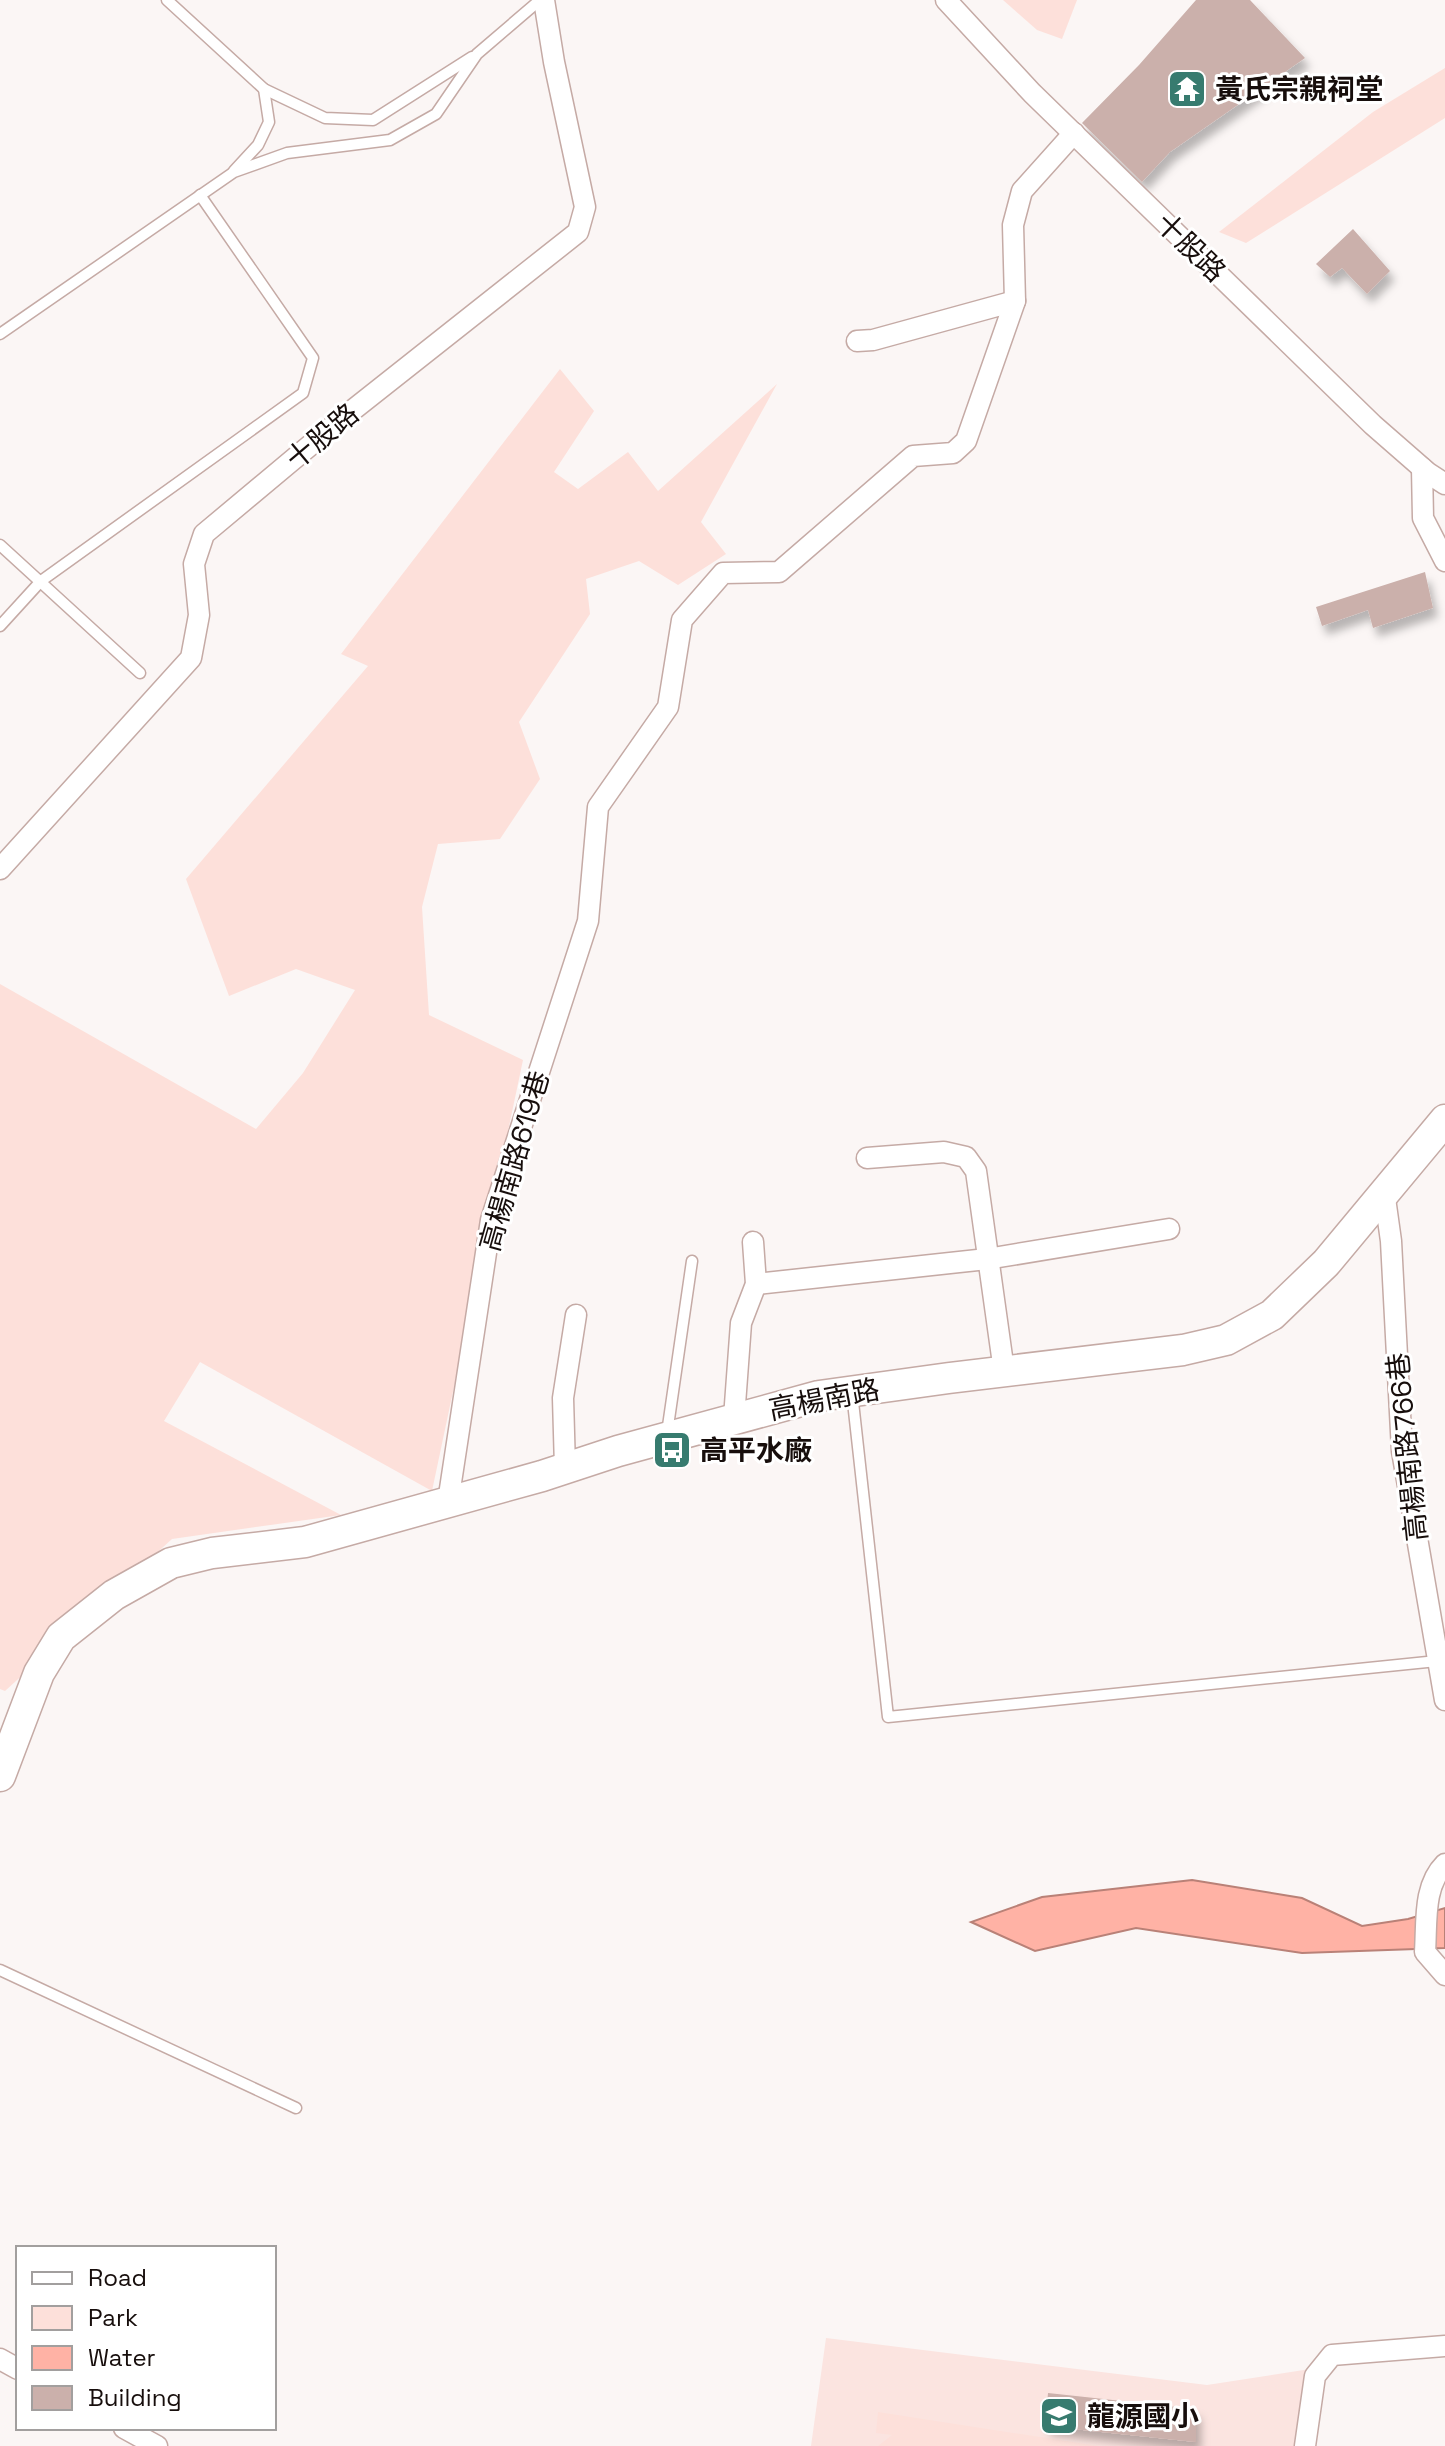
<svg xmlns="http://www.w3.org/2000/svg" width="1445" height="2446" font-family="'Space Grotesk','Noto Sans TC',sans-serif">
  <defs>
    <filter id="shadow"><feDropShadow dx="5" dy="9" stdDeviation="4" flood-color="#0004"/></filter>
  </defs>
  <rect width="100%" height="100%" fill="#fbf6f5"/>
  <polygon fill="#fbe4e0" points="826,2338 1207,2385 1310,2369 1299,2446 811,2446"/>
  <g fill="#fde0da">
    <polygon points="1003,0 1077,0 1062,39 1037,30"/>
    <polygon points="1445,68 1445,118 1246,243 1219,232 1373,112"/>
    <polygon points="560,369 594,411 554,472 578,489 628,452 658,491 777,384 701,522 726,554 678,585 639,561 586,579 590,614 519,722 540,779 500,839 438,844 422,907 429,1015 523,1060 432,1491 200,1362 164,1421 341,1515 172,1539 5,1691 0,1689 0,984 256,1129 303,1073 355,990 296,969 229,996 186,879 368,666 341,654"/>
    <polygon points="878,2412 1098,2446 878,2446 892,2435 876,2433"/>
  </g>
  <polygon fill="#ffb2a5" stroke="#b98177" stroke-width="2" points="1192,1880 1302,1898 1362,1926 1408,1919 1445,1908 1445,1948 1302,1953 1136,1928 1035,1951 971,1922 1042,1897"/>
  <g fill="#cbb0ab" filter="url(#shadow)">
    <polygon points="1196,0 1250,0 1305,58 1170,152 1142,182 1082,123 1139,65"/>
    <polygon points="1353,229 1390,271 1367,294 1342,268 1330,277 1316,264"/>
    <polygon points="1425,572 1433,608 1373,628 1368,610 1322,626 1316,607"/>
    <polygon points="1048,2393 1196,2409 1196,2442 1045,2426"/>
  </g>
  <g fill="none" stroke-linecap="round" stroke-linejoin="round">
    <defs>
      <g id="lane">
        <polyline points="167,0 264,89 325,118 373,120 472,57"/>
        <polyline points="234,171 258,145 269,122 264,89"/>
        <polyline points="0,334 234,172 287,153 390,140 436,114 477,54 540,0"/>
        <polyline points="0,545 140,673"/>
        <polyline points="0,626 41,581 303,393 313,358 200,195"/>
        <polyline points="852,1393 888,1717 1437,1661"/>
        <polyline points="667,1433 692,1261"/>
        <polyline points="0,1970 296,2108"/>
      </g>
      <g id="street">
        <polyline points="946,0 1032,93 1373,425 1428,473 1445,484"/>
        <polyline points="857,341 873,340 1015,301"/>
        <polyline points="1422,468 1423,518 1445,561"/>
        <polyline points="0,869 191,658 199,615 194,564 204,534 344,417 578,232 585,207 554,62 544,0"/>
        <polyline points="867,1158 944,1152 966,1157 976,1171 1004,1371"/>
        <polyline points="1384,1191 1391,1241 1402,1451 1445,1700"/>
        <polyline points="756,1284 987,1259 1169,1229"/>
        <polyline points="734,1418 741,1323 756,1284 753,1242"/>
        <polyline points="565,1468 563,1398 576,1315"/>
        <polyline points="448,1502 491,1220 588,921 598,807 668,707 682,620 723,573 779,572 913,456 953,453 966,441 1015,301 1013,225 1022,191 1074,133"/>
        <path d="M 1445,1864 C 1423,1886 1427,1921 1425,1952 L 1445,1975"/>
        <polyline points="0,2359 18,2369"/>
        <polyline points="124,2428 157,2446"/>
        <polyline points="1305,2446 1315,2376 1332,2355 1445,2346"/>
      </g>
      <polyline id="secondary" points="0,1776 39,1673 61,1637 114,1595 171,1563 212,1553 305,1542 542,1476 618,1451 819,1396 949,1378 1183,1350 1226,1340 1272,1315 1326,1263 1445,1120"/>
    </defs>
    <use href="#lane" stroke="#c5aaa5" stroke-width="13"/>
    <use href="#street" stroke="#c5aaa5" stroke-width="23"/>
    <use href="#secondary" stroke="#c5aaa5" stroke-width="33"/>
    <use href="#lane" stroke="#fff" stroke-width="10"/>
    <use href="#street" stroke="#fff" stroke-width="20"/>
    <use href="#secondary" stroke="#fff" stroke-width="30"/>
  </g>
  <defs>
    <symbol id="temple-square" viewBox="-11 -11 22 22"><rect x="-9" y="-9" width="18" height="18" rx="4" fill="#377b6f" stroke="#fff"/><path d="M0-6L5-2H3V0L6.5 2.5H4V6H1.5V3h-3V6H-4V2.5H-6.5L-3 0V-2H-5Z" fill="#fff"/></symbol>
    <symbol id="bus-square" viewBox="-11 -11 22 22"><rect x="-9" y="-9" width="18" height="18" rx="4" fill="#377b6f" stroke="#fff"/><path d="M-5-6H5V4H4V6H2V4H-2V6H-4V4H-5ZM-3.5-4V0h7V-4ZM-3.5 1.2v1.5H-2V1.2ZM2 1.2v1.5H3.5V1.2Z" fill="#fff"/></symbol>
    <symbol id="school-square" viewBox="-11 -11 22 22"><rect x="-9" y="-9" width="18" height="18" rx="4" fill="#377b6f" stroke="#fff"/><path d="M0-5L7-2L0 1L-7-2ZM-4 1L0 2.5L4 1V4Q0 6-4 4Z" fill="#fff"/></symbol>
  </defs>
  <g fill-rule="evenodd">
    <use href="#temple-square" x="1165" y="67" width="44" height="44"/>
    <use href="#bus-square" x="650" y="1428" width="44" height="44"/>
    <use href="#school-square" x="1037" y="2394" width="44" height="44"/>
  </g>
  <g text-anchor="middle" stroke-width="6" stroke-linejoin="round" paint-order="stroke">
    <g font-size="28" font-weight="bold" fill="#170e0c" stroke="#fff" text-anchor="start">
      <text x="1215" y="99">黃氏宗親祠堂</text>
      <text x="700" y="1460">高平水廠</text>
      <text x="1087" y="2426">龍源國小</text>
    </g>
    <g font-size="28" fill="#170e0c" stroke="#fff">
      <text transform="translate(1191 247) rotate(44)" y="10">十股路</text>
      <text transform="translate(322 436) rotate(-40)" y="10">十股路</text>
      <text transform="translate(514 1161) rotate(-74)" y="10">高楊南路619巷</text>
      <text transform="translate(824 1399) rotate(-11)" y="10">高楊南路</text>
      <text transform="translate(1407 1447) rotate(-96)" y="10">高楊南路766巷</text>
    </g>
  </g>
  <rect x="16" y="2246" width="260" height="184" fill="#ffffff" stroke="#a29f9e" stroke-width="2"/>
  <rect x="32" y="2272" width="40" height="12" fill="#ffffff" stroke="#a29f9e" stroke-width="2"/>
  <text x="88" y="2286" font-size="24" fill="#170e0c">Road</text>
  <rect x="32" y="2306" width="40" height="24" fill="#fde0da" stroke="#a29f9e" stroke-width="2"/>
  <text x="88" y="2326" font-size="24" fill="#170e0c">Park</text>
  <rect x="32" y="2346" width="40" height="24" fill="#ffb2a5" stroke="#a29f9e" stroke-width="2"/>
  <text x="88" y="2366" font-size="24" fill="#170e0c">Water</text>
  <rect x="32" y="2386" width="40" height="24" fill="#cbb0ab" stroke="#a29f9e" stroke-width="2"/>
  <text x="88" y="2406" font-size="24" fill="#170e0c">Building</text>
</svg>
